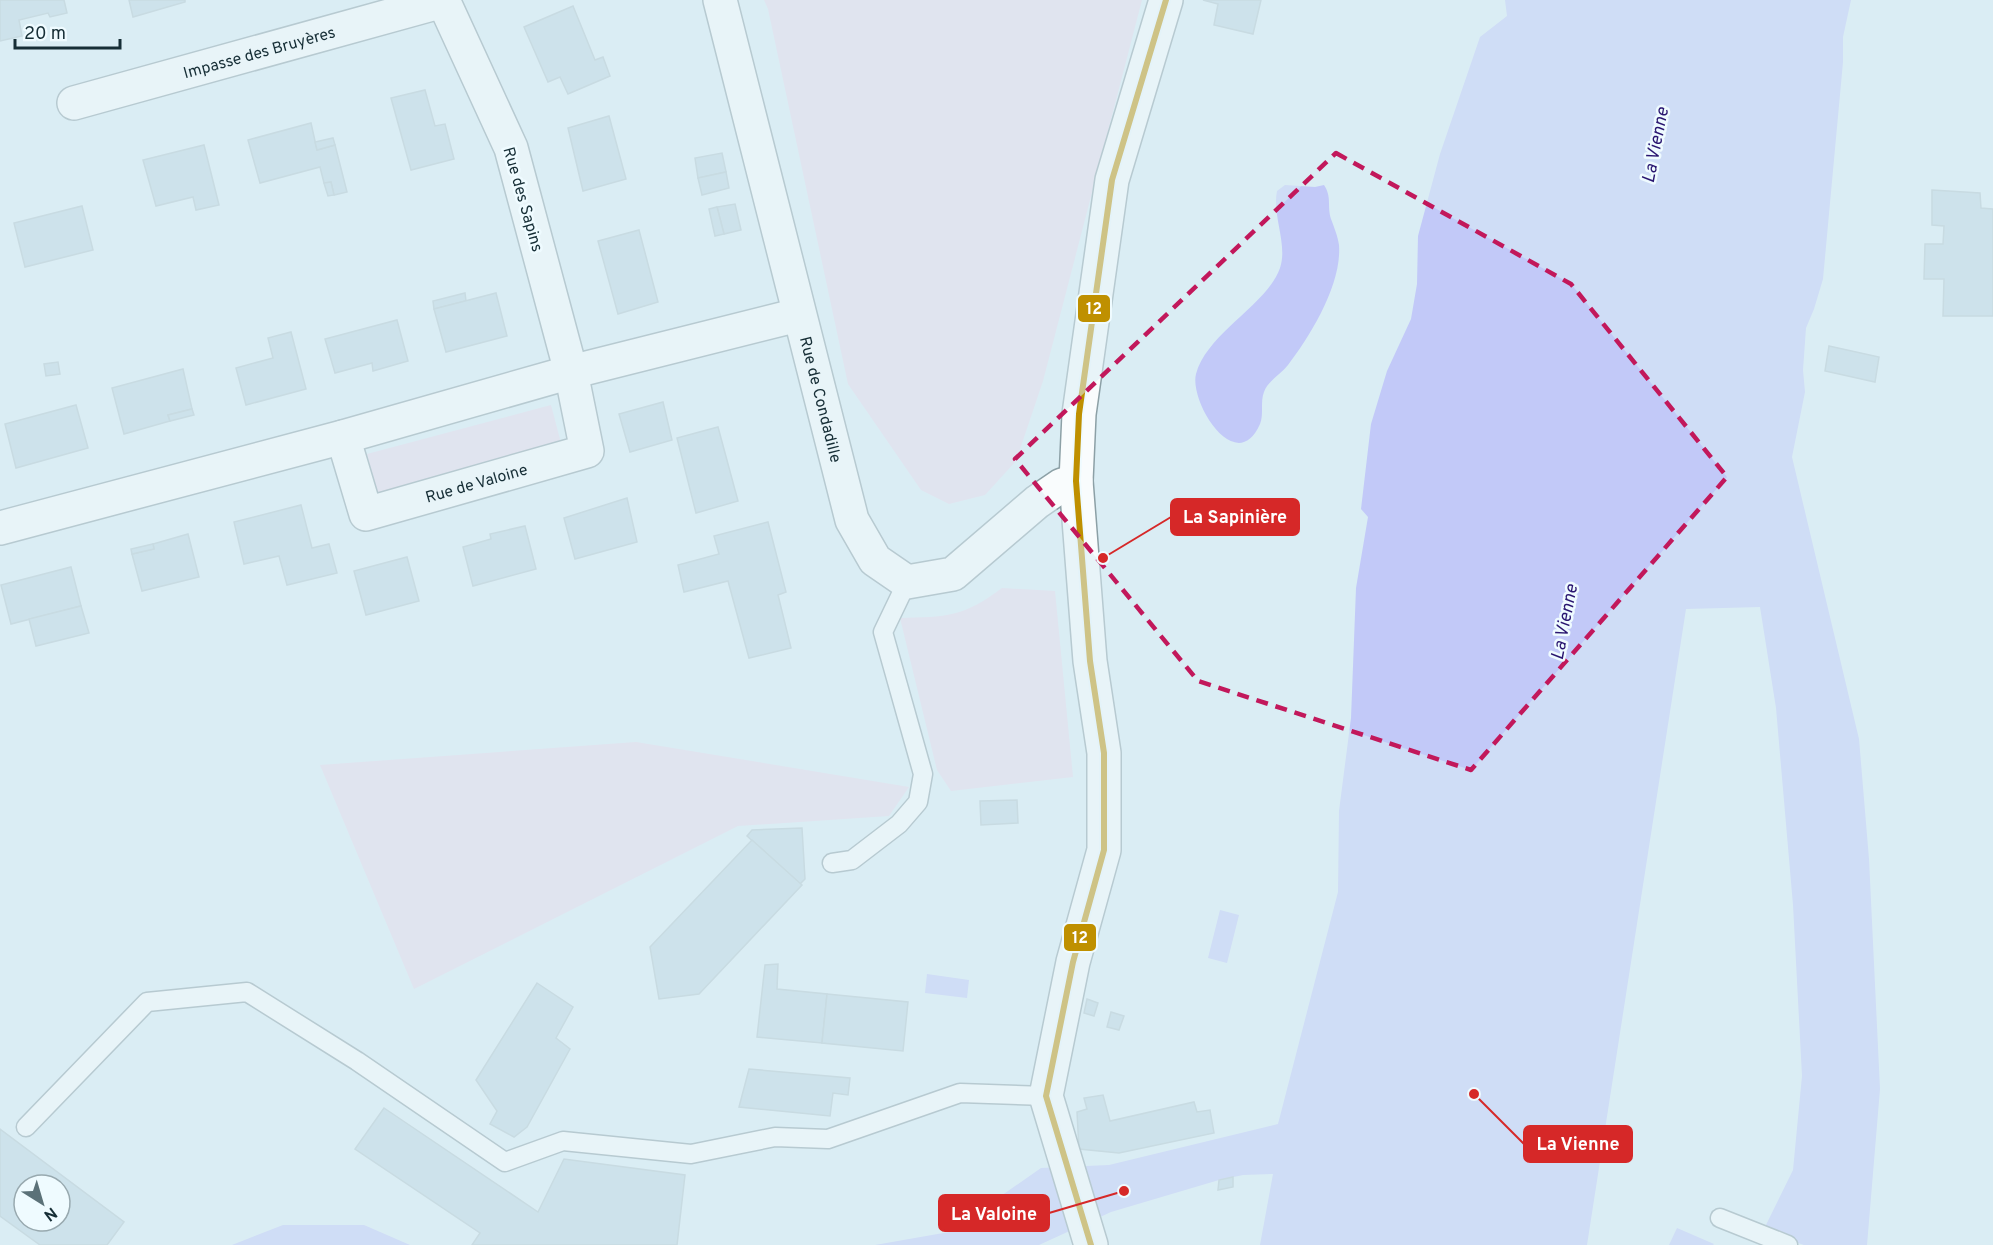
<svg xmlns="http://www.w3.org/2000/svg" width="1993" height="1245" font-family="Overpass,sans-serif">
  <rect width="100%" height="100%" fill="#daedf4"/>
  <g fill="#e7d9e9">
    <polygon points="764,0 1142,0 1043,381 1016,461 985,495 949,504 921,490 848,384 768,9"/>
    <polygon points="551,405 561,443 377,493 367,454"/>
    <path d="M 1002,588 L 1055,591 L 1073,777 L 951,791 L 937,770 L 900,618 C 946,617 964,617 1002,588 Z"/>
    <polygon points="636,742 909,787 889,816 738,826 414,989 320,765"/>
  </g>
  <g fill="#c2c9f8">
    <polygon points="1505,0 1851,0 1843,37 1843,62 1823,279 1814,309 1806,328 1803,370 1805,392 1792,457 1859,739 1869,859 1880,1089 1867,1245 1804,1245 1763,1231 1793,1170 1802,1076 1793,905 1776,708 1760,607 1686,609 1587,1245 1260,1245 1273,1174 1243,1175 1219,1180 1111,1212 1039,1245 875,1245 949,1232 1041,1168 1109,1165 1278,1124 1338,892 1339,811 1351,718 1356,588 1368,517 1361,509 1371,424 1387,371 1411,319 1417,284 1418,236 1440,154 1480,37 1507,16"/>
    <path d="M 1285,185 L 1315,187 L 1324,185 C 1332,197 1327,206 1331,219 C 1334,227 1338,237 1339,245 C 1342,284 1311,335 1288,365 C 1281,374 1267,382 1264,392 C 1260,402 1264,414 1260,424 C 1236,478 1189,402 1196,374 C 1207,333 1268,304 1280,268 C 1288,244 1272,216 1277,191 Z"/>
    <polygon points="1220,910 1239,915 1227,963 1208,958"/>
    <polygon points="927,974 969,980 967,998 925,993"/>
    <polygon points="283,1225 364,1225 410,1245 232,1245"/>
    <polygon points="1677,1228 1714,1244 1713,1245 1669,1245"/>
  </g>
  <g fill="#bdd6df" stroke="#b1c5cc" stroke-width="1.5" fill-rule="evenodd">
    <polygon points="0,0 64,0 67,13 50,17 48,13 19,20 22,36 0,41"/>
    <polygon points="129,0 185,0 185,2 133,17"/>
    <polygon points="1203,0 1261,0 1253,34 1214,25 1218,4"/>
    <polygon points="573,6 595,60 603,57 610,76 568,94 560,77 548,82 524,27"/>
    <polygon points="425,90 435,126 445,124 454,159 411,170 391,98"/>
    <polygon points="609,116 626,179 583,191 568,128"/>
    <polygon points="311,123 317,150 335,145 347,192 334,195 331,182 324,183 320,167 260,183 248,140"/>
    <polygon points="333,138 335,145 317,150 315,142"/>
    <polygon points="204,145 219,205 196,210 193,197 156,206 143,160"/>
    <polygon points="722,153 726,172 698,178 695,158"/>
    <polygon points="726,172 729,188 702,195 698,178"/>
    <polygon points="331,182 334,195 328,196 324,183"/>
    <polygon points="1932,190 1980,193 1981,208 1993,209 1993,316 1943,316 1944,279 1924,279 1925,244 1943,244 1944,226 1932,225"/>
    <polygon points="735,204 741,230 724,234 717,207"/>
    <polygon points="82,206 93,250 25,267 14,223"/>
    <polygon points="717,207 724,234 715,236 709,209"/>
    <polygon points="639,230 658,302 618,314 598,241"/>
    <polygon points="465,293 466,301 434,309 433,301"/>
    <polygon points="496,293 507,336 446,352 434,309"/>
    <polygon points="397,320 408,361 373,371 372,363 335,373 325,339"/>
    <polygon points="291,332 306,389 246,405 236,368 273,358 268,338"/>
    <polygon points="1829,346 1879,357 1875,382 1825,371"/>
    <polygon points="58,362 60,374 46,376 44,364"/>
    <polygon points="183,369 192,409 168,415 170,421 124,434 112,388"/>
    <polygon points="663,402 672,440 630,452 619,414"/>
    <polygon points="76,405 88,448 16,468 5,424"/>
    <polygon points="192,409 194,415 170,421 168,415"/>
    <polygon points="718,427 738,501 696,513 677,438"/>
    <polygon points="627,498 637,542 575,559 564,518"/>
    <polygon points="301,505 312,548 329,544 337,573 287,585 279,556 244,564 234,522"/>
    <polygon points="768,522 786,592 778,595 791,648 749,658 728,581 684,592 678,565 719,554 714,536"/>
    <polygon points="525,526 536,569 473,586 463,547 491,539 490,534"/>
    <polygon points="188,534 199,577 142,591 132,554 154,549 153,544"/>
    <polygon points="153,544 154,549 132,554 131,549"/>
    <polygon points="407,557 419,601 366,615 354,571"/>
    <polygon points="71,567 81,606 11,624 1,585"/>
    <polygon points="81,606 89,633 36,646 29,619"/>
    <polygon points="1017,800 1018,823 981,825 980,801"/>
    <polygon points="802,828 805,879 800,884 747,836 752,830"/>
    <polygon points="752,840 802,885 699,994 659,999 650,947"/>
    <polygon points="778,964 777,989 827,994 822,1043 757,1037 765,965"/>
    <polygon points="537,983 573,1007 556,1038 570,1049 527,1127 514,1137 490,1124 497,1111 476,1080"/>
    <polygon points="827,994 908,1002 903,1051 822,1043"/>
    <polygon points="1087,999 1098,1003 1094,1016 1084,1013"/>
    <polygon points="1111,1012 1124,1016 1119,1030 1107,1027"/>
    <polygon points="749,1069 850,1078 848,1095 833,1093 830,1116 739,1107"/>
    <polygon points="1103,1095 1110,1121 1194,1102 1197,1112 1210,1110 1214,1133 1119,1153 1079,1149 1077,1112 1087,1109 1084,1098"/>
    <polygon points="384,1108 538,1212 564,1159 685,1175 677,1245 472,1245 480,1233 355,1149"/>
    <path d="M 0,1129 L 124,1222 L 107,1245 L 40,1245 L 0,1216 ZM 24,1185 L 60,1185 L 60,1221 L 24,1221 Z"/>
    <polygon points="1233,1177 1233,1187 1218,1190 1219,1180"/>
  </g>
  <g fill="none" stroke-linecap="round" stroke-linejoin="round">
    <defs>
      <g id="service">
        <polyline points="832,863 852,860 899,824 918,802 923,774 883,632 907,582"/>
        <polyline points="26,1127 147,1002 247,992 357,1061 505,1162 563,1141 691,1154 775,1137 828,1139 960,1093 1046,1096"/>
        <polyline points="1720,1218 1788,1245"/>
      </g>
      <g id="minor">
        <path id="s1" d="M 74,103 L 443,1"/>
        <path id="s2" d="M 343,437 L 366,514 L 587,451 L 571,372 L 511,148 L 443,0"/>
        <polyline points="0,528 343,437 571,372 798,315"/>
      </g>
      <g id="tertiary">
        <path id="s3" d="M 720,0 L 852,520 L 875,560 L 907,582 L 953,574 L 1037,502 L 1062,485 L 1076,481"/>
      </g>
      <polyline id="secondary" points="1091,1245 1046,1096 1073,962 1104,850 1104,753 1090,661 1076,481 1079,414 1112,180 1166,0"/>
    </defs>
    <use href="#service" stroke="#8ca0a6" stroke-width="21"/>
    <use href="#minor" stroke="#8ca0a6" stroke-width="36"/>
    <use href="#tertiary" stroke="#8ca0a6" stroke-width="36"/>
    <use href="#secondary" stroke="#8ca0a6" stroke-width="36"/>
    <use href="#service" stroke="#f9fcfd" stroke-width="18"/>
    <use href="#minor" stroke="#f9fcfd" stroke-width="33"/>
    <use href="#tertiary" stroke="#f9fcfd" stroke-width="33"/>
    <use href="#secondary" stroke="#f9fcfd" stroke-width="33"/>
    <defs>
      <polyline id="bus-1" points="1091,1245 1046,1096 1073,962 1104,850 1104,753 1090,661 1076,481 1079,414 1112,180 1166,0"/>
    </defs>
    <use href="#bus-1" stroke="#effbff" stroke-width="10"/>
    <use href="#bus-1" stroke="#bf9000" stroke-width="6"/>
  </g>
  <path d="M0 0H1993V1245H0ZM 1336,153 L 1571,284 L 1727,477 L 1471,770 L 1198,681 L 1015,459 Z" fill="#daedf4" fill-opacity=".55" fill-rule="evenodd"/>
  <path fill="none" stroke="#c2185b" stroke-width="4.5" stroke-dasharray="12 8" stroke-linejoin="round" d="M 1336,153 L 1571,284 L 1727,477 L 1471,770 L 1198,681 L 1015,459 Z"/>
  <g text-anchor="middle" stroke-width="5" stroke-linejoin="round" paint-order="stroke">
    <g font-size="16" fill="#162e36" stroke="#effbff">
      <text dy="6" stroke="none"><textPath href="#s1" startOffset="192">Impasse des Bruyères</textPath></text>
      <text transform="translate(524 199) rotate(74)" y="6">Rue des Sapins</text>
      <text dy="6" stroke="none"><textPath href="#s3" startOffset="412">Rue de Condadille</textPath></text>
      <text dy="6" stroke="none"><textPath href="#s2" startOffset="195">Rue de Valoine</textPath></text>
    </g>
    <g font-size="18" font-style="italic" fill="#291570" stroke="#effbff">
      <text transform="translate(1655 145) rotate(-79)" y="6">La Vienne</text>
      <text transform="translate(1564 622) rotate(-79)" y="6">La Vienne</text>
    </g>
  </g>
  <path fill="none" stroke="#d62828" stroke-width="2" d="M1103 558L1171 517M1474 1094L1524 1144M1124 1191L1049 1213"/>
  <g fill="#d62828" stroke="#effbff" stroke-width="2">
    <circle cx="1103" cy="558" r="6"/>
    <circle cx="1474" cy="1094" r="6"/>
    <circle cx="1124" cy="1191" r="6"/>
  </g>
  <g fill="#d62828" stroke="#d62828" stroke-width="2">
    <rect x="1171" y="499" width="128" height="36" rx="6"/>
    <rect x="1524" y="1126" width="108" height="36" rx="6"/>
    <rect x="939" y="1195" width="110" height="36" rx="6"/>
  </g>
  <g font-size="18" text-anchor="middle" font-weight="bold" fill="#fff">
    <text x="1235" y="523">La Sapinière</text>
    <text x="1578" y="1150">La Vienne</text>
    <text x="994" y="1220">La Valoine</text>
  </g>
  <g stroke="#effbff" stroke-width="2">
    <rect x="1077" y="294" width="34" height="29" rx="6" fill="#bf9000"/>
    <rect x="1063" y="923" width="34" height="29" rx="6" fill="#bf9000"/>
  </g>
  <g font-size="16" text-anchor="middle" font-weight="bold" fill="#fff">
    <text x="1094" y="314">12</text>
    <text x="1080" y="943">12</text>
  </g>
  <g transform="translate(42 1203) rotate(143)"><circle r="28" fill="#effbff" stroke="#98a9af" stroke-width="1.5"/>
  <path d="M0-4.5L10 22L0 15L-10 22Z" fill="#5b7178"/>
  <text y="-9" font-size="16" font-weight="bold" text-anchor="middle" fill="#162e36">N</text>
  </g>
  <path d="M15 39v9h105v-9" fill="none" stroke="#162e36" stroke-width="3"/>
  <text x="24" y="39" font-size="18" fill="#162e36" stroke="#effbff" stroke-width="4.5" paint-order="stroke">20 m</text>
</svg>
